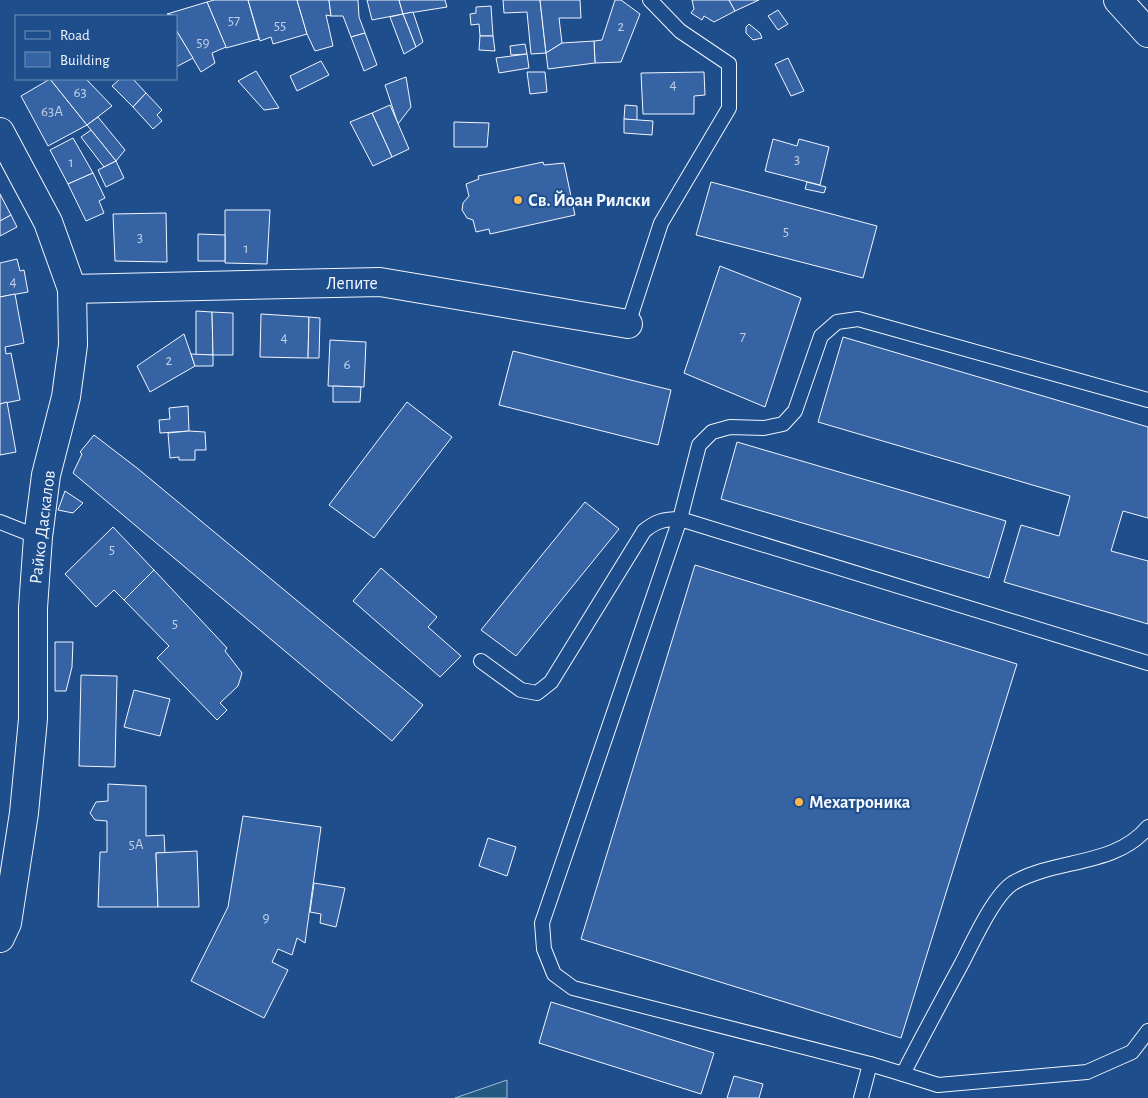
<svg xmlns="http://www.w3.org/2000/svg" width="1148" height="1098" font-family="'Alegreya Sans',sans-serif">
  <rect width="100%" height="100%" fill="#1f4e8c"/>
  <polygon fill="#245a82" stroke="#a8bbd7" points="507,1080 507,1098 455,1098"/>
  <g fill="#3563a3" stroke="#f2f6ff">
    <polygon points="214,0 248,0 259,39 226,48 207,2"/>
    <polygon points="248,0 297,0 307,34 273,44 271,37 260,41"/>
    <polygon points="297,0 329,0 331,16 326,15 333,46 315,51 307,34"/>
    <polygon points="329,0 358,0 359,17 365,33 351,37 343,16 331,16"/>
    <polygon points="367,0 399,0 403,14 372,20"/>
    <polygon points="399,0 445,0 447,7 403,14"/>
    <polygon points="503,0 540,0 546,53 531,54 527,12 504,13"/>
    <polygon points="540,0 580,0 581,18 559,18 562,43 546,53"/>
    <polygon points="615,0 621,0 640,14 621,62 595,63 594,41 602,40"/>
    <polygon points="692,0 729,0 735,11 714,22 704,16 702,20 691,13 694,9"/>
    <polygon points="729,0 759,0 735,11"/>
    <polygon points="207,2 226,47 212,53 215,63 201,72 176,30 176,16 167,14"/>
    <polygon points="491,6 493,36 480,36 479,24 471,25 470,14 476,13 476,7"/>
    <polygon points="778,10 788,24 778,30 768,16"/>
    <polygon points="413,12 423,42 416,47 403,14"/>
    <polygon points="403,14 416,47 404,54 390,17"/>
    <polygon points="749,24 760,33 762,38 753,40 746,33 746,27"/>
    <polygon points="176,30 193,58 176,67"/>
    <polygon points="365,33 377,65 364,71 351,37"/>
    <polygon points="480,36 493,36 495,51 479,50"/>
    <polygon points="594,41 595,63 548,69 546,53 562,43"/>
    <polygon points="525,44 527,54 511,55 510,46"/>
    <polygon points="527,54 529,68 499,73 496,58"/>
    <polygon points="788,58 804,91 791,96 775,64"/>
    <polygon points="321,61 329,75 297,91 290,76"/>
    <polygon points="256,71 279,108 264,110 238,81"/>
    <polygon points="527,72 545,72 547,92 530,94"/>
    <polygon points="704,72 705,95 694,96 694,114 643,114 641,73"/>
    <polygon points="406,77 411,107 398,124 385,85"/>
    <polygon points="50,79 87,125 48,146 21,96"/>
    <polygon points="50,79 86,79 112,106 87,125"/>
    <polygon points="120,79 133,79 146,93 133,107 112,86"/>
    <polygon points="146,93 162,110 157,115 162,121 153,129 133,107"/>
    <polygon points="390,105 409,149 392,157 372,113"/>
    <polygon points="625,105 637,106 637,120 624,119"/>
    <polygon points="372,113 392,157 373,166 350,122"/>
    <polygon points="98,117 125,150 116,161 87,125"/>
    <polygon points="624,119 653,121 652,135 624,133"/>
    <polygon points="454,122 489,123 487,147 454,147"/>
    <polygon points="91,130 116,161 104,167 81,137"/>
    <polygon points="73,138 93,173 68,184 50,150"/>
    <polygon points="773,139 797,146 799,139 829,147 820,185 765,171"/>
    <polygon points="116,161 124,178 106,187 98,170"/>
    <polygon points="543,162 544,165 564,163 575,215 490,234 489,229 476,232 473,220 467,218 462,210 463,203 469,196 466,184 479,179 478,176"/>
    <polygon points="93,173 105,198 99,201 104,213 86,221 68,184"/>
    <polygon points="711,182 877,226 863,278 696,235"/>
    <polygon points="807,182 826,187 824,193 805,189"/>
    <polygon points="0,194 11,215 0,221"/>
    <polygon points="225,210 270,210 267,264 225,263"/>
    <polygon points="166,213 167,262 115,261 113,214"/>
    <polygon points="11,215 17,227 0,236 0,221"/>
    <polygon points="198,234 225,235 225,261 198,261"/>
    <polygon points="17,259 20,271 24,270 28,292 0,297 0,263"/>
    <polygon points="720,266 801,298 765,407 684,373"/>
    <polygon points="15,294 24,343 5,347 6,354 11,353 20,400 0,404 0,297"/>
    <polygon points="196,311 212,312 213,355 196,355"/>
    <polygon points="212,312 233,313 233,355 213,355"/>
    <polygon points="261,314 309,317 308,358 260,357"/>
    <polygon points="309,317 320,318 319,358 308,358"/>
    <polygon points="184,334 195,366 150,392 137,366"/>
    <polygon points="843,337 1148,427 1148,518 1123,511 1111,551 1148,561 1148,624 1004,582 1021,525 1059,536 1070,496 818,422"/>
    <polygon points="330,340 366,342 364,387 328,386"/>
    <polygon points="513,351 671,390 658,445 499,405"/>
    <polygon points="191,354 213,355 213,366 195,366"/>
    <polygon points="333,386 361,387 360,402 333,402"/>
    <polygon points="7,402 16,452 0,455 0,404"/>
    <polygon points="407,402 452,437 374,538 329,505"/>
    <polygon points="188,406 189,431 160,433 159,420 170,419 169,408"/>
    <polygon points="189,431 205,432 206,450 195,450 195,460 179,460 179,457 170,458 168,433"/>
    <polygon points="94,435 137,468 423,705 392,741 73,473 82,454 80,452"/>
    <polygon points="737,442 1006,521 989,578 721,499"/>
    <polygon points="65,491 83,503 73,513 58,510"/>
    <polygon points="585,502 619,529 516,656 481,630"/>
    <polygon points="113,527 154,570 124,600 114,590 96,607 65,574"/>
    <polygon points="695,565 1017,664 901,1038 581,939"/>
    <polygon points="381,568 437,617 428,627 461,656 440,677 353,601"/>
    <polygon points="154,570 227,648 225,651 242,673 238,686 220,703 227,710 217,720 157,658 169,646 124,600"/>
    <polygon points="55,642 73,642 72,667 66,691 55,691"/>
    <polygon points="81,675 117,676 115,767 79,766"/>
    <polygon points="134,690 170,699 160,736 124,727"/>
    <polygon points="108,784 146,786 146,836 164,835 165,853 156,853 158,907 98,907 100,852 107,852 107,821 95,820 90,813 96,802 108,801"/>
    <polygon points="243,816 321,827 305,943 297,938 292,955 278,949 272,962 288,970 264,1018 191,981 228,907"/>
    <polygon points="488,838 516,847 507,876 479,866"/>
    <polygon points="197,851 199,907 158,907 156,853"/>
    <polygon points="314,883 345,888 336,927 320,923 321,914 310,912"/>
    <polygon points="551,1002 714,1053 701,1094 539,1043"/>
    <polygon points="734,1076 763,1084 759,1098 727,1098"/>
  </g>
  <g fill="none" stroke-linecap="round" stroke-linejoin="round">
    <defs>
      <g id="lane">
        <polyline points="628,324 661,223 729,108 729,64 680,31 650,0"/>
        <path d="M 1148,400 L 858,319 L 837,322 L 821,336 L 795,411 L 783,424 L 764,428 L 730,427 L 712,432 L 699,445 L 680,519 L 542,923 L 544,949 L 554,974 L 573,988 L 870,1064 L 903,1074 C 922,1037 942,1000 962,963 C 973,942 994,895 1013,883 C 1056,858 1115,867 1148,827"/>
        <polyline points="0,522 38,537"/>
        <path d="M 481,661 L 521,690 L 537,693 L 551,682 L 644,531 C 656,521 664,519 680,519 L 1148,663"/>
        <polyline points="903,1074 938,1085 1087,1072 1132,1052 1148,1031"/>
        <polyline points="861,1098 870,1064"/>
      </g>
      <g id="street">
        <polyline points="0,132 48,222 72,289 73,345 66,397 46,475 38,537 33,608 33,719 24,813 7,923 0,938"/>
        <polyline points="72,289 380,282 628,324"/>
      </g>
      <polyline id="secondary" points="1118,0 1148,33"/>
    </defs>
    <use href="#lane" stroke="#f2f6ff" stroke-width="16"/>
    <use href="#street" stroke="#f2f6ff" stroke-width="30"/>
    <use href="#secondary" stroke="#f2f6ff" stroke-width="30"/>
    <use href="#lane" stroke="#1f4e8c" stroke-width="14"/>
    <use href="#street" stroke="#1f4e8c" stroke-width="28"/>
    <use href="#secondary" stroke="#1f4e8c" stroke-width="28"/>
  </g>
  <g fill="#ffb74d" stroke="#1f4e8c" stroke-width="2">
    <circle cx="518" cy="200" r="5"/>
    <circle cx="799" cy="802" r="5"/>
  </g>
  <g text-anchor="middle" stroke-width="4" stroke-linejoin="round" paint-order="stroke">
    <g font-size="15" fill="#c3d1e8">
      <text x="234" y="25">57</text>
      <text x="280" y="30">55</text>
      <text x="621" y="31">2</text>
      <text x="203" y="47">59</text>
      <text x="673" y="89">4</text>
      <text x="80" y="97">63</text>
      <text x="52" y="116">63А</text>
      <text x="797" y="164">3</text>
      <text x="71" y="167">1</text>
      <text x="786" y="236">5</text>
      <text x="140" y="242">3</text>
      <text x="246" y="253">1</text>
      <text x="13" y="286">4</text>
      <text x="743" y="341">7</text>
      <text x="284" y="342">4</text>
      <text x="169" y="365">2</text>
      <text x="347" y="369">6</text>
      <text x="112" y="554">5</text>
      <text x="175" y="628">5</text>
      <text x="136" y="849">5А</text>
      <text x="266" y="922">9</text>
    </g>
    <g font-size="18" font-weight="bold" fill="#f2f6ff" stroke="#1f4e8c" text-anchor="start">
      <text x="528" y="206">Св. Йоан Рилски</text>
      <text x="809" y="808">Мехатроника</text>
    </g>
    <g font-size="18" fill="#f2f6ff" stroke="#1f4e8c">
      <text x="352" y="289">Лепите</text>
      <text transform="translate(42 527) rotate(-83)" y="6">Райко Даскалов</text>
    </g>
  </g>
  <rect x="15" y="15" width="162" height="65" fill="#1f4e8c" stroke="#7391ba"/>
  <rect x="25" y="31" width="25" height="8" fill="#1f4e8c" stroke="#7391ba"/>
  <text x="60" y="40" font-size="15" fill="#f2f6ff">Road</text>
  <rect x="25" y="52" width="25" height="15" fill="#3563a3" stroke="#7391ba"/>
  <text x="60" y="65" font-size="15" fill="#f2f6ff">Building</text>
</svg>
